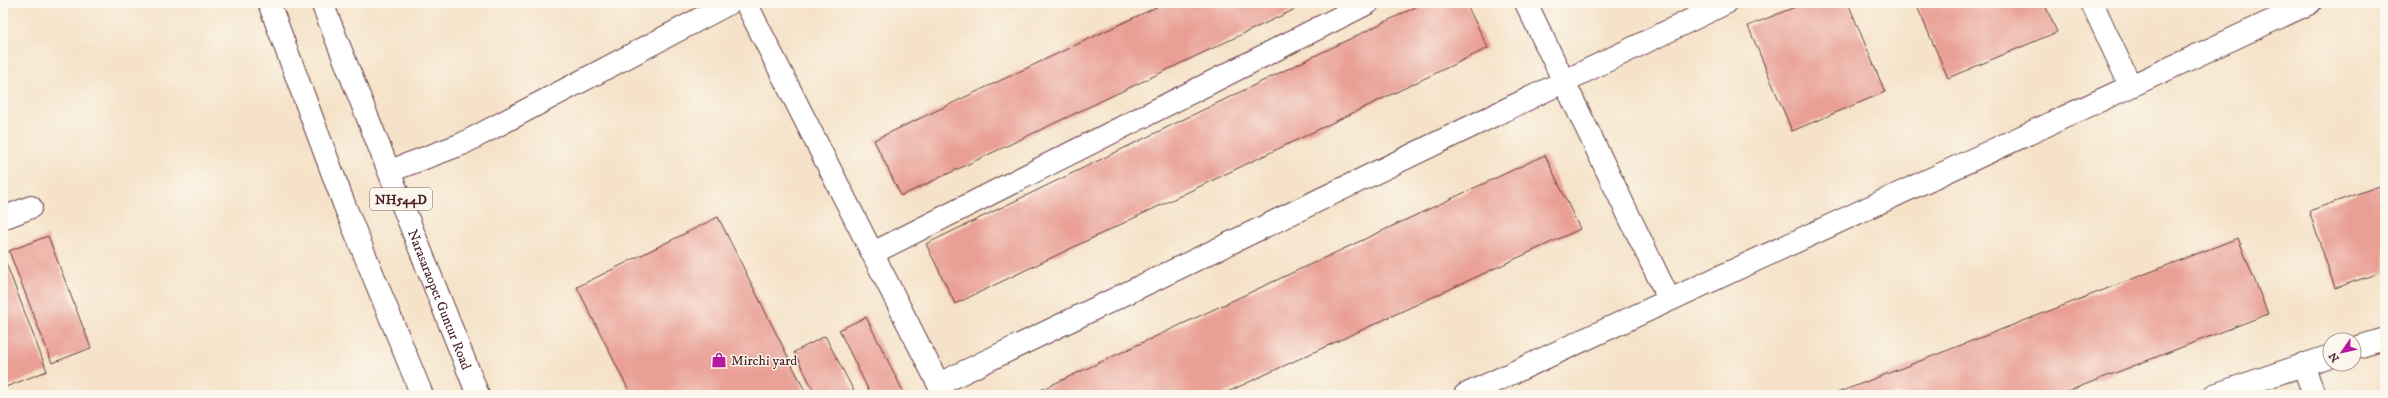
<svg xmlns="http://www.w3.org/2000/svg" width="2388" height="398" font-family="'IM FELL DW Pica',serif">
  <rect width="100%" height="100%" fill="#fbf7ec"/>
  <filter id="ink" filterUnits="userSpaceOnUse"><feTurbulence type="fractalNoise" baseFrequency=".025" numOctaves="2"/><feDisplacementMap in="SourceGraphic" scale="8" xChannelSelector="R" yChannelSelector="G"/><feConvolveMatrix kernelMatrix="1 2 1 2 8 2 1 2 1" color-interpolation-filters="sRGB"/></filter>
  <filter id="wash" filterUnits="userSpaceOnUse"><feTurbulence type="fractalNoise" baseFrequency=".012" numOctaves="4" result="noise"/><feDisplacementMap in="SourceGraphic" scale="16" xChannelSelector="R" yChannelSelector="G"/><feGaussianBlur stdDeviation="0.9" result="paint"/><feColorMatrix in="noise" values="0 0 0 0 0 0 0 0 0 0 0 0 0 0 0 0 0 1.4 0 .05"/><feComposite in="paint" operator="in"/></filter>
  <g filter="url(#wash)">
    <rect width="100%" height="100%" fill="#f5e2c8"/>
    <g id="blocks">
      <g fill="#e99f94">
        <polygon points="1165,3 1308,3 901,196 874,140"/>
        <polygon points="1424,3 1466,3 1488,48 955,304 926,244"/>
        <polygon points="1805,3 1848,3 1885,92 1792,131 1748,26"/>
        <polygon points="2044,3 2057,32 1948,78 1916,4"/>
        <polygon points="1545,155 1580,229 1221,395 1030,395"/>
        <polygon points="2385,184 2385,271 2335,288 2309,211"/>
        <polygon points="718,217 807,395 631,395 577,287"/>
        <polygon points="48,236 91,348 52,363 9,251"/>
        <polygon points="2238,238 2268,314 2058,395 1832,395"/>
        <polygon points="6,263 47,371 3,388 3,264"/>
        <polygon points="866,317 905,395 871,395 839,330"/>
        <polygon points="825,336 856,395 816,395 794,352"/>
      </g>
    </g>
  </g>
  <g filter="url(#ink)">
    <use href="#blocks" fill-opacity="0" stroke="#643c43" stroke-width="1"/>
    <g fill="none" stroke-linecap="round" stroke-linejoin="round">
      <defs>
        <g id="street">
          <polyline points="746,3 944,395"/>
          <polyline points="1526,3 1669,299"/>
          <polyline points="2092,3 2130,85"/>
          <polyline points="390,171 462,144 730,3"/>
          <polyline points="3,218 31,207"/>
          <polyline points="873,253 1368,3"/>
          <polyline points="2354,348 2385,339"/>
          <polyline points="2303,364 2314,395"/>
          <polyline points="939,384 1726,3"/>
          <polyline points="1465,395 2310,3"/>
          <polyline points="2214,395 2330,356"/>
        </g>
        <g id="highway">
          <polyline points="269,3 344,204 422,395"/>
          <path id="s1" d="M 322,3 L 478,395"/>
        </g>
      </defs>
      <use href="#street" stroke="#643c43" stroke-width="24"/>
      <use href="#highway" stroke="#643c43" stroke-width="24"/>
      <use href="#street" stroke="#fff" stroke-width="22"/>
      <use href="#highway" stroke="#fff" stroke-width="22"/>
    </g>
  </g>
  <defs>
    <symbol id="shop-bare" viewBox="-9 -9 18 18"><path d="M-5-2.5h2.3a2.7 3.5 0 0 1 5.4 0H5L5.5 6h-11ZM-1.5-2.5h3a1.5 2.3 0 0 0-3 0Z" fill="#b5179e" stroke="#fbf7ec" stroke-width="2.5" paint-order="stroke"/></symbol>
  </defs>
  <g fill-rule="evenodd">
    <use href="#shop-bare" x="708" y="349" width="22" height="22"/>
  </g>
  <g text-anchor="middle" stroke-width="3" stroke-linejoin="round" paint-order="stroke">
    <rect fill="#fbf7ec" stroke="#7f6065" stroke-width="1" x="370" y="188" width="62" height="22" rx="3"/>
    <g font-size="13" font-weight="bold" fill="#4a1f2b">
      <text x="401" y="204">NH544D</text>
    </g>
    <g font-size="14" fill="#4a1f2b" stroke="#fbf7ec">
      <text dy="5" stroke="none"><textPath href="#s1" startOffset="319">Narasaraopet Guntur Road</textPath></text>
    </g>
    <g font-size="14" fill="#4a1f2b" stroke="#fbf7ec" text-anchor="start">
      <text x="731" y="365">Mirchi yard</text>
    </g>
  </g>
  <rect width="2388" height="398" fill="none" stroke="#fbf7ec" stroke-width="16"/>
  <g transform="translate(2342 352) rotate(236)"><circle r="19" fill="#fbf7ec" stroke="#b4a19f"/>
  <path d="M0-3L7 15L0 10L-7 15Z" fill="#b5179e"/>
  <text y="-6" font-size="11" font-weight="bold" text-anchor="middle" fill="#4a1f2b">N</text>
  </g>
</svg>
